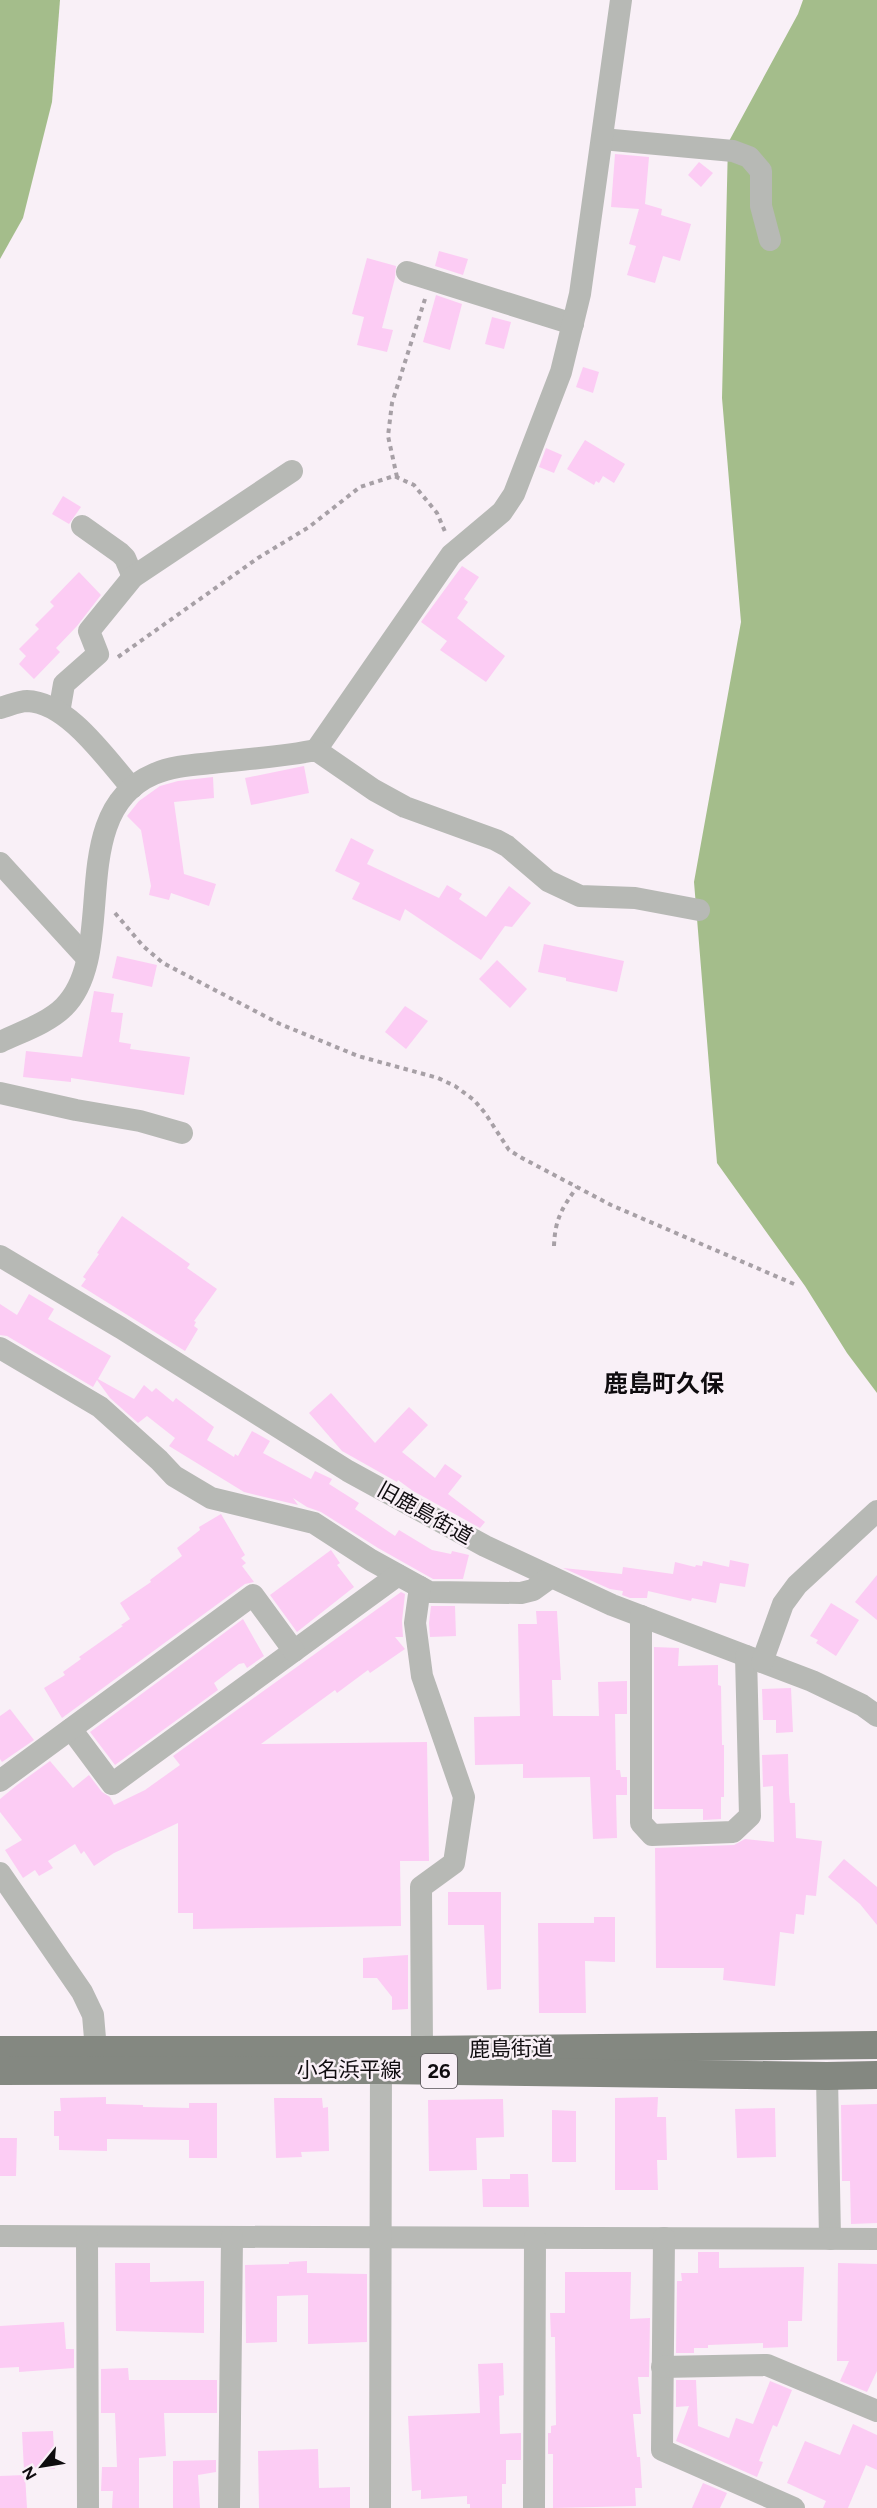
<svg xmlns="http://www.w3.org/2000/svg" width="877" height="2508" font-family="Figtree,'Noto Sans JP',sans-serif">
  <rect width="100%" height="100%" fill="#f9f0f7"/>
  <g fill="#a4bd8b">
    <polygon points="0,0 60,0 52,102 23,218 0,259"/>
    <polygon points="803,0 877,0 877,1393 847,1353 805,1286 717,1163 694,882 741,622 722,398 728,143 798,14"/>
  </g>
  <g fill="#fcccf4">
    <polygon points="615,154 649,157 645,204 662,209 661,215 691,224 680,261 663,256 655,283 627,275 636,246 629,244 639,209 611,207"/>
    <polygon points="699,162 713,173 701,187 688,175"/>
    <polygon points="439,251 468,259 463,275 435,266"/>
    <polygon points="367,258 396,266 395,278 382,328 393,330 387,352 357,345 364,317 352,314"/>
    <polygon points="436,295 462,304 450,350 423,342"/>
    <polygon points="492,317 511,322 504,349 485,344"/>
    <polygon points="583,367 599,372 593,393 576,387"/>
    <polygon points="585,440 625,464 614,483 603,476 599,483 596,481 594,485 567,469"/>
    <polygon points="546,448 562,455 554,473 539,467"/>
    <polygon points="63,496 81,507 69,524 52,514"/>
    <polygon points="462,566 479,577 464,599 468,602 457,618 505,656 486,682 440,650 447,641 421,622"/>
    <polygon points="79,572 101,595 77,626 56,648 60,652 34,679 19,664 26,656 19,649 39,629 35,625 54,606 50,602"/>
    <polygon points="304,766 309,793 251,805 245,778"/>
    <polygon points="213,777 214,798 174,802 184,874 216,884 209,906 171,893 169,900 149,895 151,886 141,830 127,816 139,801 160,786 178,781"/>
    <polygon points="351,838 374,850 367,864 439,898 447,885 462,894 459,899 486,917 509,886 531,903 512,927 505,926 481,960 405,909 400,921 352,899 360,883 335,871"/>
    <polygon points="544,944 624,961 617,992 566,981 566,978 538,972"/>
    <polygon points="117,956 157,965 152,987 112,978"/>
    <polygon points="497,960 527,989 510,1008 479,979"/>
    <polygon points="94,991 114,994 111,1012 123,1013 119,1042 131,1044 130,1049 190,1057 184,1095 71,1078 71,1082 23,1077 26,1051 82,1057"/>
    <polygon points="405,1006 428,1021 406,1049 385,1032"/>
    <polygon points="122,1216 190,1264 187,1268 217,1289 194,1321 196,1322 194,1326 198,1329 185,1351 81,1286 86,1279 83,1277 99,1254 97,1253"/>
    <polygon points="29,1294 54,1309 48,1319 111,1356 98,1379 134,1399 144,1385 152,1392 156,1388 173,1402 176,1398 214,1427 207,1440 234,1457 235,1454 238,1456 252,1431 270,1441 263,1453 311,1479 315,1471 332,1479 329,1484 359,1503 355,1509 395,1536 399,1530 432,1550 451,1554 452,1551 469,1555 463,1579 433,1579 378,1548 321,1512 307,1507 293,1498 298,1505 244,1492 169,1446 175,1438 147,1416 138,1423 110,1398 97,1380 93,1387 7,1336 0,1335 0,1304 17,1315"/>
    <polygon points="331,1393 375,1443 409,1407 428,1425 402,1452 435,1478 445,1464 462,1476 448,1494 485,1522 480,1528 413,1491 398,1480 397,1482 342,1451 309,1413"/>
    <polygon points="221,1514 245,1555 241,1558 246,1563 242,1566 254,1582 245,1584 62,1718 44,1688 65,1675 63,1672 81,1659 79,1657 123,1626 121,1625 130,1619 120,1603 151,1582 150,1580 182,1556 177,1548 200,1530 199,1527"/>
    <polygon points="331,1550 340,1563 337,1565 354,1587 297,1632 270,1595"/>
    <polygon points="730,1560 749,1564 745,1587 720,1583 716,1603 692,1598 691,1601 648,1591 647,1598 630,1598 622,1595 623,1591 610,1589 563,1568 622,1574 623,1567 673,1574 675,1562 695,1567 696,1565 702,1566 703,1561 729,1567"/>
    <polygon points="877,1575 877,1620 855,1602"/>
    <polygon points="401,1592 405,1594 402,1621 403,1637 395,1637 405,1649 370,1673 368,1670 337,1693 335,1690 261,1744 427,1742 429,1861 400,1861 401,1926 193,1929 193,1913 178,1913 178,1823 114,1853 94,1866 84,1851 81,1854 75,1844 48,1861 53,1868 39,1876 35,1870 23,1878 5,1850 22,1840 0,1812 0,1799 17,1785 50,1761 73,1788 89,1775 102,1792 110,1797 114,1805 145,1790 180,1765 173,1756"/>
    <polygon points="831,1603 859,1620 836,1656 816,1643 818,1640 810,1636"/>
    <polygon points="431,1606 455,1606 456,1636 430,1637 429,1623"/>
    <polygon points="536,1611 557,1611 561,1680 552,1680 553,1716 599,1716 598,1682 627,1681 627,1714 615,1714 616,1770 620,1770 621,1777 627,1777 627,1795 616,1795 617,1838 593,1839 590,1777 523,1778 523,1764 475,1765 474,1717 520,1716 518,1624 537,1624"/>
    <polygon points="243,1619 264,1656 247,1668 244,1663 239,1664 214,1683 218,1690 115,1765 90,1732"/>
    <polygon points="654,1647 679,1648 678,1666 718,1665 718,1685 721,1686 722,1745 724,1745 724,1797 721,1797 721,1819 703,1820 703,1809 654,1809"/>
    <polygon points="791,1688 793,1732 776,1733 776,1720 763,1720 762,1689"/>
    <polygon points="10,1709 34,1740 2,1762 0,1759 0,1716"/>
    <polygon points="788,1754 789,1794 790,1803 795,1803 796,1838 822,1841 816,1896 806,1895 804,1915 796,1914 794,1934 780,1932 775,1986 723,1980 724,1968 656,1968 655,1848 734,1845 745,1839 774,1842 773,1786 763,1787 762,1755"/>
    <polygon points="844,1859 877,1887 877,1925 860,1904 828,1877"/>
    <polygon points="448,1892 501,1892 501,1989 487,1990 484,1925 448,1925"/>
    <polygon points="594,1917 615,1917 615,1962 585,1961 586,2013 539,2013 538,1923 594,1923"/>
    <polygon points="408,1955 408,2009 392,2010 392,1997 377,1978 363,1978 363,1958"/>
    <polygon points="106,2097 106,2104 143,2105 143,2107 189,2108 189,2103 217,2103 217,2158 189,2158 189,2140 107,2139 107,2151 59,2150 59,2136 54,2136 54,2111 61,2111 60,2098"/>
    <polygon points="658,2097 657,2117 666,2117 667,2160 657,2160 658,2190 615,2190 615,2098"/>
    <polygon points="274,2098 322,2098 323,2108 328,2107 329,2151 301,2152 302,2157 276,2158"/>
    <polygon points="503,2099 504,2137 476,2138 477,2170 429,2171 428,2100"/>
    <polygon points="877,2104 877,2223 851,2224 850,2181 842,2181 841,2105"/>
    <polygon points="775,2108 776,2157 737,2158 735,2109"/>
    <polygon points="552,2110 576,2111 576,2162 552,2162"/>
    <polygon points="0,2138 17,2138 16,2176 0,2176"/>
    <polygon points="510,2174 528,2174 529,2207 483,2207 482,2179 510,2179"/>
    <polygon points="698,2252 719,2252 719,2268 804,2267 802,2321 788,2321 788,2347 763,2348 763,2343 708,2345 708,2348 694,2348 694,2353 676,2353 677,2281 682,2281 681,2273 698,2273"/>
    <polygon points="307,2261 307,2273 367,2274 367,2342 308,2344 308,2295 277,2296 277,2342 246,2343 245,2265 289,2264 289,2262"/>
    <polygon points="115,2263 150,2263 150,2282 204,2281 204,2333 116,2331"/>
    <polygon points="838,2263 877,2264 877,2371 867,2392 840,2381 849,2361 837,2361"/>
    <polygon points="565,2272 631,2272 630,2319 650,2318 649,2377 638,2377 641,2414 633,2414 637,2457 640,2457 642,2488 635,2488 636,2506 553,2508 553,2454 548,2454 548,2433 551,2433 551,2426 556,2425 555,2337 551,2337 550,2313 565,2313"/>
    <polygon points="64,2322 66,2349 74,2349 74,2368 19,2372 19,2367 0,2368 0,2326"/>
    <polygon points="503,2363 504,2395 499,2396 500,2434 521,2433 521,2460 506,2460 506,2484 502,2484 502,2508 470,2508 470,2504 467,2504 467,2496 421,2499 421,2490 412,2491 408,2416 480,2413 478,2364"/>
    <polygon points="128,2368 129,2380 217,2380 217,2413 164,2413 166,2456 139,2458 139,2508 112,2508 113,2491 101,2491 102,2467 117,2467 115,2413 101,2413 101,2369"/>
    <polygon points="676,2380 696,2380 698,2426 729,2438 736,2418 753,2424 770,2381 792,2390 777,2427 773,2425 759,2461 763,2462 757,2477 676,2441 689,2406 676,2407"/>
    <polygon points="853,2424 877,2435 877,2470 866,2465 848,2508 823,2508 826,2501 787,2483 805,2441 840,2455"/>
    <polygon points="53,2431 55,2469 24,2470 22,2432"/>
    <polygon points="318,2449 319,2488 350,2487 350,2508 259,2508 258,2451"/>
    <polygon points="216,2460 216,2472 198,2475 200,2508 173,2508 173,2461"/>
    <polygon points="25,2475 27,2508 0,2508 0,2476"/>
    <polygon points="703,2483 727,2493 720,2508 692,2508"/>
  </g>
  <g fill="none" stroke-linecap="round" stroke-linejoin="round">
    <g stroke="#a7a0a6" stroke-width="4" stroke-dasharray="4.5 4.5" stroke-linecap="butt">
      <polyline points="397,477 388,436 392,403 425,299"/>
      <polyline points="118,657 258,558 309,527 360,487 394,476 414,485 437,513 446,534"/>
      <polyline points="115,913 143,946 163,963 280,1024 358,1056 438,1078 455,1086 474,1100 485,1113 509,1150 522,1158 611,1205 794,1284"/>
      <path d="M 554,1246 C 555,1219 562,1208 577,1187"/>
    </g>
    <g stroke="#b7b9b5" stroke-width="22">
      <polyline points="602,139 733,151 749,157 761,171 761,206 770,240"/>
      <polyline points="407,272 573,324"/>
      <polyline points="82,526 120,553 125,558 133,577"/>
      <polyline points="60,707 64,684 98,654 89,631 133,577 292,471"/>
      <path d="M 0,708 C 8,706 19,701 27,701 C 68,702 107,760 132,788"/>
      <polyline points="316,750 451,555 502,512 514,494 561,372 580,294 621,0"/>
      <polyline points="0,863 87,958"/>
      <path d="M 0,1042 C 21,1032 48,1023 64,1007 C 120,951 63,813 154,774 C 172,766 192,765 212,763 C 246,759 282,757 316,750 L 374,790 L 405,807 L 496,840 L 507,846 L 548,881 L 580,896 L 635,898 L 699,910"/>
      <polyline points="0,1093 76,1110 140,1121 182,1133"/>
      <polyline points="0,1256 121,1328 348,1471 485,1546 612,1605 812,1681 862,1705 877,1716"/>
      <polyline points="0,1348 100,1407 159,1460 174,1476 211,1498 314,1523 371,1560 429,1592 521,1593 533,1590 551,1577"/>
      <polyline points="420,1587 415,1623 422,1676 464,1797 454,1863 421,1887 422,2050"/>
      <polyline points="641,1616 641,1823 652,1835 733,1832 750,1816 746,1656"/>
      <polyline points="762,1662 783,1604 797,1585 877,1511"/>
      <polyline points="71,1729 112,1784 398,1575"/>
      <polyline points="0,1781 253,1595 294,1651"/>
      <polyline points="0,1873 82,1992 93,2015 96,2050"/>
      <polyline points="827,2076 830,2239"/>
      <polyline points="0,2236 877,2239"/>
      <polyline points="87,2237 88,2508"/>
      <polyline points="664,2238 662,2450 794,2508"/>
      <polyline points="662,2367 767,2365 877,2411"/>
      <polyline points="229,2508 232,2237"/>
      <polyline points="380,2508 381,2053"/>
      <polyline points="534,2508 535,2238"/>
    </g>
    <g stroke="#848881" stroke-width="28">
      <polyline points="0,2050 422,2050 877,2045"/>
      <polyline points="0,2071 381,2070 827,2076 877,2075"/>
    </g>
  </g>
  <g text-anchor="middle" stroke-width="5" stroke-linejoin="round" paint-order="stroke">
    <rect fill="#f9f0f7" stroke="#555055" stroke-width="1.5" x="421" y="2054" width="36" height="34" rx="4.5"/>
    <g font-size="20" font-weight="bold" fill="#0f0c0f">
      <text x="439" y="2078">26</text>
    </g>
    <g font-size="21" fill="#0f0c0f" stroke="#f9f0f7">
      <text transform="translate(425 1513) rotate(29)" y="7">旧鹿島街道</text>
      <text transform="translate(511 2049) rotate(-1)" y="7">鹿島街道</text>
      <text x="349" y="2077">小名浜平線</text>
    </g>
    <g font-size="24" font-weight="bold" fill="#0f0c0f" stroke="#f9f0f7">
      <text x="664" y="1392">鹿島町久保</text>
    </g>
  </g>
  <g transform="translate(42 2466) rotate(240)" stroke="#f9f0f7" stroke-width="4.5" paint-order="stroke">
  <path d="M0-4.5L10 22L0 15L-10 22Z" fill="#0f0c0f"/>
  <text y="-9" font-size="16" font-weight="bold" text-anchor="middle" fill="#0f0c0f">N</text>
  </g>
</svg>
